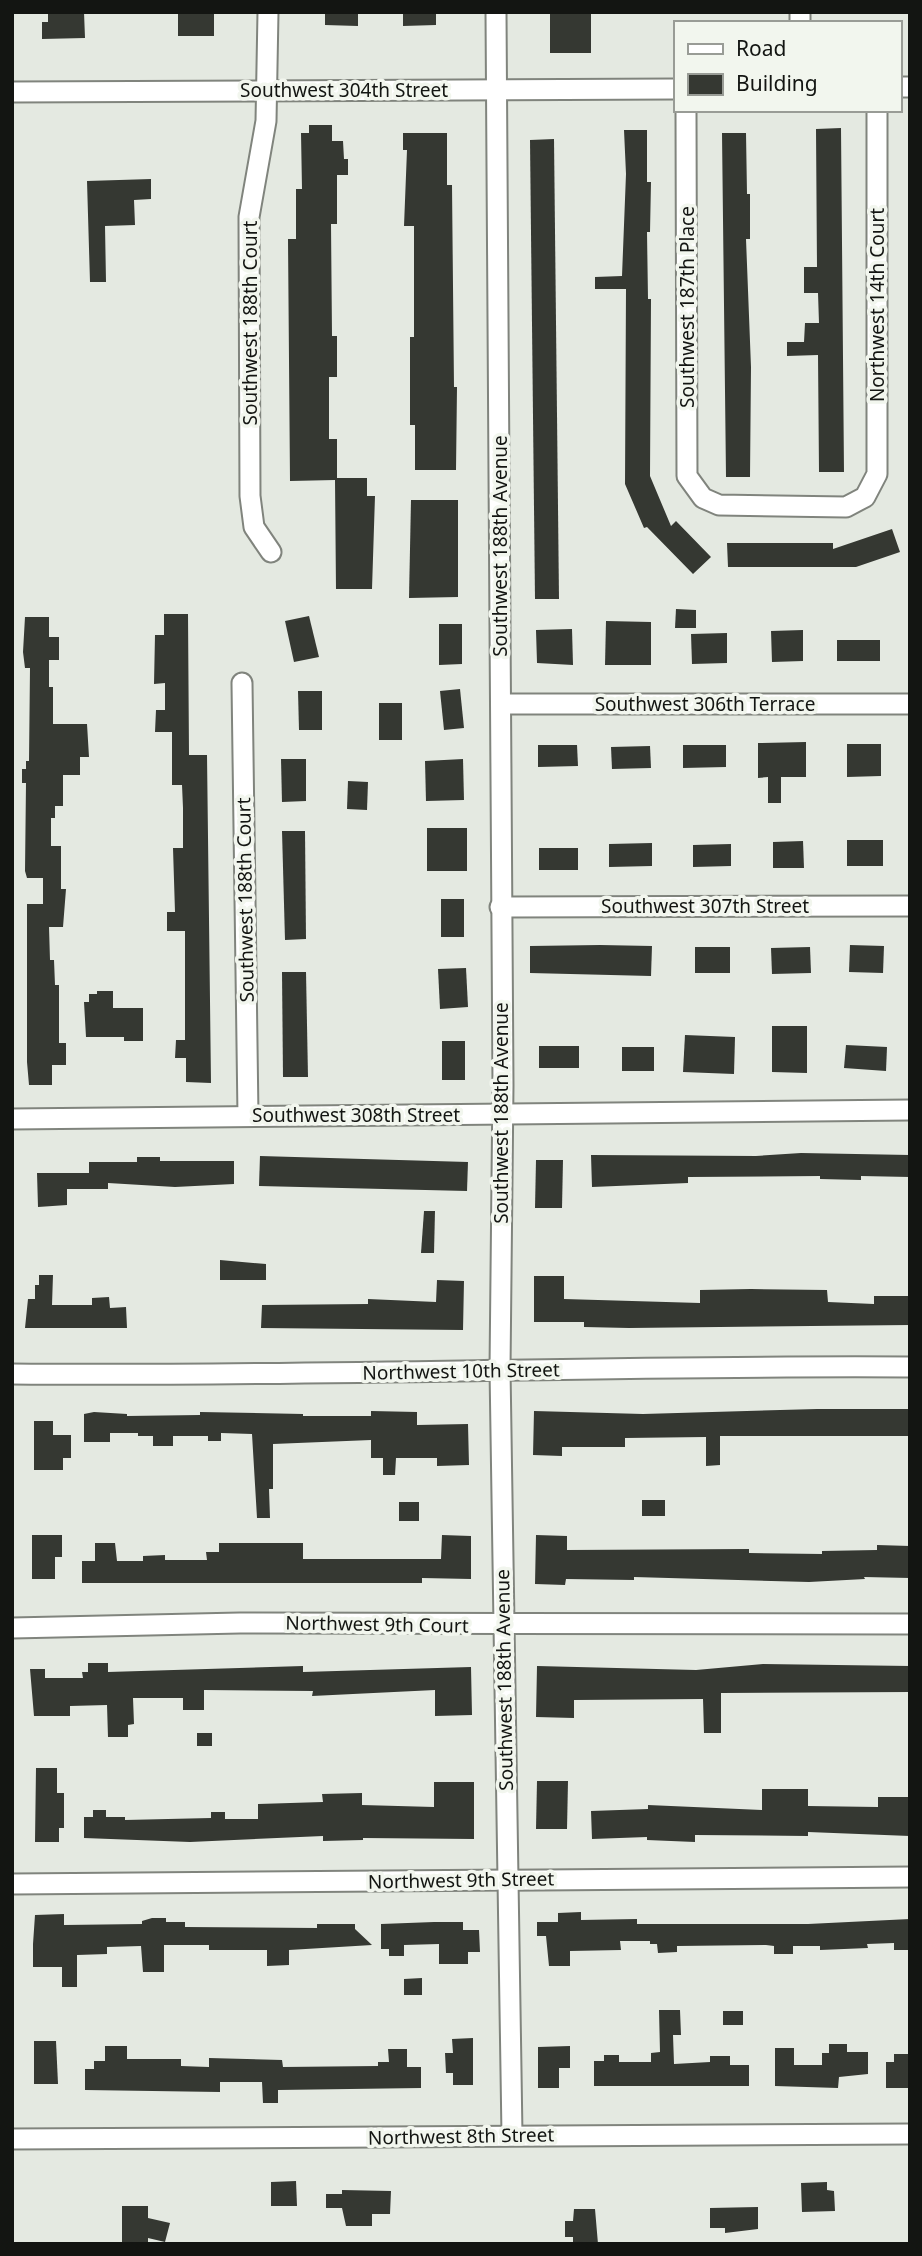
<svg xmlns="http://www.w3.org/2000/svg" width="922" height="2256" font-family="'Noto Sans',sans-serif">
  <rect width="100%" height="100%" fill="#e4e9e1"/>
  <g fill="#353832">
    <polygon points="48,12 84,12 85,38 42,39 42,22 48,22"/>
    <rect x="178" y="12" width="36" height="24"/>
    <polygon points="325,12 358,12 358,26 325,25"/>
    <polygon points="403,12 436,12 436,25 403,26"/>
    <rect x="550" y="12" width="41" height="41"/>
    <polygon points="309,125 332,125 332,141 343,141 344,159 348,159 348,175 337,175 337,224 331,224 332,336 337,336 337,377 329,377 329,439 337,439 337,478 367,478 367,496 375,496 372,589 336,589 335,480 290,481 288,239 296,239 296,189 302,189 301,133 309,133"/>
    <polygon points="841,128 844,472 819,472 818,355 787,356 787,342 804,342 805,323 819,323 818,293 804,293 804,267 817,267 816,129"/>
    <polygon points="624,130 647,130 647,182 651,182 650,232 647,232 648,299 651,299 650,476 671,526 676,521 711,557 693,574 647,527 644,528 625,484 626,289 595,289 595,277 622,276 626,174"/>
    <polygon points="403,133 447,133 447,185 452,185 454,387 457,387 456,470 415,470 415,425 410,425 410,337 414,337 414,226 404,226 407,150 403,150"/>
    <polygon points="722,133 746,133 747,194 750,194 750,239 746,239 751,367 750,477 726,477"/>
    <polygon points="554,139 559,599 535,599 530,140"/>
    <polygon points="151,179 151,199 134,200 135,225 105,226 106,282 90,282 87,181"/>
    <polygon points="411,500 458,500 458,597 409,598"/>
    <polygon points="892,529 900,552 856,567 728,567 727,543 833,543 833,549"/>
    <polygon points="676,609 696,610 696,628 675,628"/>
    <polygon points="164,614 188,614 189,755 207,755 211,1083 186,1082 186,1058 175,1058 176,1040 185,1040 185,931 167,931 167,912 175,912 173,848 183,848 183,808 182,785 172,785 172,732 155,732 156,710 165,710 165,683 154,684 155,635 164,635"/>
    <polygon points="309,616 319,657 294,662 285,621"/>
    <polygon points="25,617 49,617 49,637 59,637 59,660 49,660 49,687 53,687 53,724 87,724 89,757 80,757 80,775 63,775 63,806 55,806 55,818 51,818 51,846 61,846 61,889 66,889 63,927 49,927 50,960 54,960 55,985 59,985 59,1043 66,1043 66,1065 52,1065 52,1085 29,1085 27,1062 27,904 43,904 43,878 27,878 25,871 26,783 22,783 22,769 26,769 26,761 29,761 30,668 25,668 23,652"/>
    <polygon points="606,621 651,622 651,665 605,665"/>
    <polygon points="439,624 462,624 462,664 439,665"/>
    <polygon points="572,629 573,665 537,663 536,630"/>
    <polygon points="803,630 803,661 772,662 771,631"/>
    <polygon points="727,633 727,663 692,664 691,634"/>
    <rect x="837" y="640" width="43" height="21"/>
    <polygon points="460,689 464,728 444,730 440,691"/>
    <polygon points="298,691 322,691 322,730 299,730"/>
    <rect x="379" y="703" width="23" height="37"/>
    <polygon points="806,742 806,777 781,777 781,803 768,803 768,777 758,778 758,743"/>
    <polygon points="847,744 881,744 881,776 847,777"/>
    <polygon points="538,745 577,745 578,766 538,767"/>
    <polygon points="683,745 726,745 726,767 683,768"/>
    <polygon points="650,746 651,768 612,769 611,747"/>
    <polygon points="281,759 306,759 306,801 282,802"/>
    <polygon points="463,759 464,800 426,801 425,761"/>
    <polygon points="348,781 368,782 367,810 347,809"/>
    <rect x="427" y="828" width="40" height="43"/>
    <polygon points="282,831 305,831 306,939 285,940"/>
    <rect x="847" y="840" width="36" height="26"/>
    <polygon points="803,841 804,868 773,868 773,842"/>
    <polygon points="652,843 652,866 609,867 609,844"/>
    <polygon points="731,844 731,866 693,867 693,845"/>
    <rect x="539" y="848" width="39" height="22"/>
    <rect x="441" y="899" width="23" height="38"/>
    <polygon points="600,945 652,946 651,976 530,973 530,946"/>
    <polygon points="850,945 884,946 883,973 849,972"/>
    <rect x="695" y="947" width="35" height="26"/>
    <polygon points="810,947 811,973 772,974 771,948"/>
    <polygon points="466,968 468,1007 440,1009 438,969"/>
    <polygon points="282,972 306,972 308,1077 283,1077"/>
    <polygon points="97,991 113,991 113,1008 143,1008 143,1041 124,1041 124,1037 86,1037 84,1002 89,1002 89,994 97,994"/>
    <polygon points="772,1026 807,1026 807,1073 772,1072"/>
    <polygon points="685,1035 735,1037 734,1074 683,1072"/>
    <rect x="442" y="1041" width="23" height="39"/>
    <polygon points="846,1045 887,1047 886,1071 844,1068"/>
    <rect x="539" y="1046" width="40" height="22"/>
    <rect x="622" y="1047" width="32" height="24"/>
    <polygon points="801,1153 910,1155 910,1177 861,1176 861,1180 820,1179 820,1176 688,1177 688,1183 592,1187 591,1155 756,1156"/>
    <polygon points="260,1156 468,1162 467,1191 259,1186"/>
    <polygon points="137,1157 160,1157 160,1161 234,1161 234,1184 175,1187 108,1183 108,1189 67,1189 67,1205 38,1207 37,1173 89,1173 89,1162 137,1162"/>
    <polygon points="536,1160 563,1160 562,1208 535,1208"/>
    <polygon points="424,1211 435,1211 434,1253 421,1253"/>
    <polygon points="220,1260 266,1264 266,1280 220,1280"/>
    <polygon points="39,1275 53,1275 52,1305 92,1305 92,1298 109,1297 110,1308 126,1307 127,1328 25,1328 28,1299 35,1299 35,1285 39,1285"/>
    <polygon points="534,1276 564,1276 564,1299 700,1303 700,1290 751,1289 827,1290 828,1302 874,1304 874,1296 910,1296 910,1325 629,1328 584,1327 584,1322 534,1322"/>
    <polygon points="437,1280 464,1281 463,1330 261,1328 262,1305 368,1304 368,1299 436,1302"/>
    <polygon points="817,1409 910,1409 910,1436 720,1436 720,1465 706,1466 706,1437 625,1438 625,1447 562,1447 562,1456 533,1455 534,1411 643,1414"/>
    <polygon points="371,1411 417,1412 417,1425 468,1424 469,1465 437,1466 437,1458 396,1458 395,1475 383,1475 383,1458 371,1458 371,1440 273,1444 273,1489 269,1489 270,1518 257,1518 252,1434 221,1433 221,1441 208,1441 208,1436 173,1436 173,1446 153,1446 153,1436 138,1436 138,1433 110,1433 110,1442 84,1442 84,1414 94,1412 127,1414 127,1416 200,1415 200,1412 303,1414 303,1416 371,1416"/>
    <polygon points="34,1421 53,1421 53,1435 71,1435 71,1458 63,1458 63,1470 34,1470"/>
    <rect x="642" y="1500" width="23" height="16"/>
    <rect x="399" y="1502" width="20" height="19"/>
    <polygon points="32,1535 62,1535 62,1557 55,1557 55,1579 32,1579"/>
    <polygon points="442,1535 471,1536 471,1579 422,1578 422,1583 82,1583 82,1561 95,1561 95,1543 115,1543 117,1561 143,1561 143,1556 165,1555 165,1560 207,1560 206,1552 219,1552 219,1543 303,1543 303,1559 441,1559"/>
    <polygon points="536,1535 567,1536 567,1550 749,1549 749,1553 822,1554 822,1551 877,1550 877,1545 910,1546 910,1578 864,1577 865,1579 809,1582 634,1577 634,1580 566,1579 565,1585 535,1584"/>
    <polygon points="88,1663 108,1663 108,1672 303,1666 303,1672 471,1667 472,1715 435,1716 435,1690 312,1696 313,1691 204,1690 204,1710 183,1710 183,1698 133,1698 134,1724 128,1725 128,1737 108,1737 107,1705 70,1706 70,1716 34,1716 30,1669 45,1669 45,1678 83,1678 82,1672 88,1672"/>
    <polygon points="763,1664 910,1666 910,1692 721,1693 721,1733 704,1733 703,1699 574,1700 574,1718 536,1717 537,1666 696,1670"/>
    <rect x="197" y="1733" width="15" height="13"/>
    <polygon points="36,1768 57,1768 57,1793 64,1793 64,1828 59,1828 59,1842 35,1842"/>
    <polygon points="537,1781 568,1781 567,1829 536,1829"/>
    <polygon points="434,1782 474,1782 474,1839 363,1838 363,1840 323,1841 323,1836 190,1842 84,1838 84,1817 93,1817 93,1810 106,1810 106,1817 125,1817 125,1820 211,1818 211,1812 225,1812 225,1819 258,1819 258,1804 323,1802 322,1794 362,1793 362,1805 434,1807"/>
    <polygon points="762,1789 808,1789 808,1806 878,1807 878,1797 910,1797 910,1836 808,1832 808,1836 695,1835 695,1842 647,1840 647,1837 592,1839 591,1811 648,1809 648,1805 762,1810"/>
    <polygon points="581,1912 581,1920 637,1919 637,1924 808,1924 910,1919 910,1942 908,1950 894,1950 894,1943 867,1944 868,1948 820,1950 820,1946 793,1946 793,1954 774,1954 774,1946 766,1945 677,1946 677,1952 658,1953 657,1944 650,1944 650,1941 620,1941 621,1950 570,1951 570,1966 549,1966 546,1936 537,1936 537,1922 558,1922 558,1913"/>
    <polygon points="64,1914 64,1925 142,1924 142,1921 152,1918 166,1918 166,1922 185,1922 185,1927 317,1928 317,1924 355,1924 355,1929 372,1945 289,1950 289,1965 267,1966 267,1950 209,1950 209,1945 164,1945 164,1972 143,1972 141,1946 107,1947 107,1954 77,1955 77,1987 62,1987 62,1967 33,1967 33,1944 35,1915"/>
    <polygon points="434,1922 463,1922 463,1930 479,1930 480,1952 468,1952 468,1964 439,1964 439,1944 404,1945 404,1956 389,1956 389,1949 381,1949 381,1924"/>
    <polygon points="422,1978 422,1995 404,1995 404,1979"/>
    <polygon points="659,2010 680,2010 681,2035 673,2035 674,2064 710,2062 710,2056 730,2056 730,2065 749,2065 749,2086 594,2086 594,2061 604,2061 604,2055 619,2055 619,2062 651,2062 651,2053 660,2052"/>
    <rect x="723" y="2011" width="20" height="14"/>
    <polygon points="473,2038 473,2085 453,2085 453,2073 446,2073 445,2053 453,2053 452,2039"/>
    <polygon points="34,2041 56,2041 58,2084 34,2084"/>
    <polygon points="829,2044 847,2044 847,2052 868,2052 868,2074 839,2077 838,2088 775,2086 775,2048 794,2048 794,2065 822,2065 822,2053 829,2053"/>
    <polygon points="105,2046 127,2046 127,2059 181,2059 181,2066 209,2067 209,2058 282,2060 283,2067 378,2066 378,2062 389,2062 388,2049 407,2049 407,2067 421,2067 421,2088 278,2090 278,2103 263,2103 262,2082 220,2082 220,2092 85,2090 85,2069 94,2069 94,2061 105,2061"/>
    <polygon points="570,2046 570,2068 559,2068 559,2088 538,2088 538,2047"/>
    <polygon points="894,2054 910,2054 910,2088 886,2088 886,2062 894,2062"/>
    <polygon points="296,2181 297,2206 271,2206 271,2182"/>
    <polygon points="827,2182 827,2190 834,2191 835,2211 802,2212 801,2183"/>
    <polygon points="342,2190 391,2191 390,2214 372,2214 372,2226 346,2226 342,2208 326,2208 326,2194 342,2194"/>
    <polygon points="122,2206 148,2206 148,2218 170,2223 165,2242 148,2238 148,2244 122,2244"/>
    <polygon points="758,2207 758,2229 725,2233 725,2228 710,2228 710,2208"/>
    <polygon points="574,2209 595,2209 598,2244 580,2244 573,2242 573,2237 565,2237 565,2221 573,2221"/>
  </g>
  <g fill="none" stroke-linecap="round" stroke-linejoin="round">
    <defs>
      <g id="minor">
        <polyline points="268,12 266,121 249,217 250,496 254,527 271,552"/>
        <polyline points="496,12 503,1085 500,1369 512,2135"/>
        <polyline points="800,12 800,23"/>
        <polyline points="899,87 910,87"/>
        <polyline points="12,92 675,89"/>
        <polyline points="686,110 687,476 703,498 719,505 846,507 865,497 877,474 877,110"/>
        <polyline points="242,683 248,1116"/>
        <polyline points="501,704 910,704"/>
        <polyline points="500,907 910,906"/>
        <polyline points="12,1119 910,1110"/>
        <path d="M 12,1374 C 311,1377 610,1365 910,1367"/>
        <polyline points="12,1628 240,1623 910,1624"/>
        <polyline points="12,1884 910,1877"/>
        <polyline points="12,2139 910,2134"/>
      </g>
    </defs>
    <use href="#minor" stroke="#80847d" stroke-width="23"/>
    <use href="#minor" stroke="#fff" stroke-width="19"/>
  </g>
  <g text-anchor="middle" stroke-width="7" stroke-linejoin="round" paint-order="stroke">
    <g font-size="19" fill="#131512" stroke="#f2f6ee">
      <text x="344" y="97">Southwest 304th Street</text>
      <text transform="translate(877 305) rotate(-90)" y="7">Northwest 14th Court</text>
      <text transform="translate(687 307) rotate(-90)" y="7">Southwest 187th Place</text>
      <text transform="translate(250 323) rotate(-90)" y="7">Southwest 188th Court</text>
      <text transform="translate(500 546) rotate(-90)" y="7">Southwest 188th Avenue</text>
      <text x="705" y="711">Southwest 306th Terrace</text>
      <text transform="translate(245 900) rotate(-91)" y="7">Southwest 188th Court</text>
      <text x="705" y="913">Southwest 307th Street</text>
      <text transform="translate(501 1113) rotate(-90)" y="7">Southwest 188th Avenue</text>
      <text x="356" y="1122">Southwest 308th Street</text>
      <text transform="translate(461 1371) rotate(-1)" y="7">Northwest 10th Street</text>
      <text transform="translate(377 1624) rotate(1)" y="7">Northwest 9th Court</text>
      <text transform="translate(504 1680) rotate(-91)" y="7">Southwest 188th Avenue</text>
      <text transform="translate(461 1880) rotate(-1)" y="7">Northwest 9th Street</text>
      <text transform="translate(461 2136) rotate(-1)" y="7">Northwest 8th Street</text>
    </g>
  </g>
  <rect width="922" height="2256" fill="none" stroke="#131512" stroke-width="28"/>
  <rect x="674" y="21" width="228" height="91" fill="#f2f6ee" stroke="#999c96" stroke-width="2"/>
  <rect x="688" y="44" width="35" height="10" fill="#ffffff" stroke="#999c96" stroke-width="2"/>
  <text x="736" y="56" font-size="21" fill="#131512">Road</text>
  <rect x="688" y="74" width="35" height="21" fill="#353832" stroke="#999c96" stroke-width="2"/>
  <text x="736" y="91" font-size="21" fill="#131512">Building</text>
</svg>
